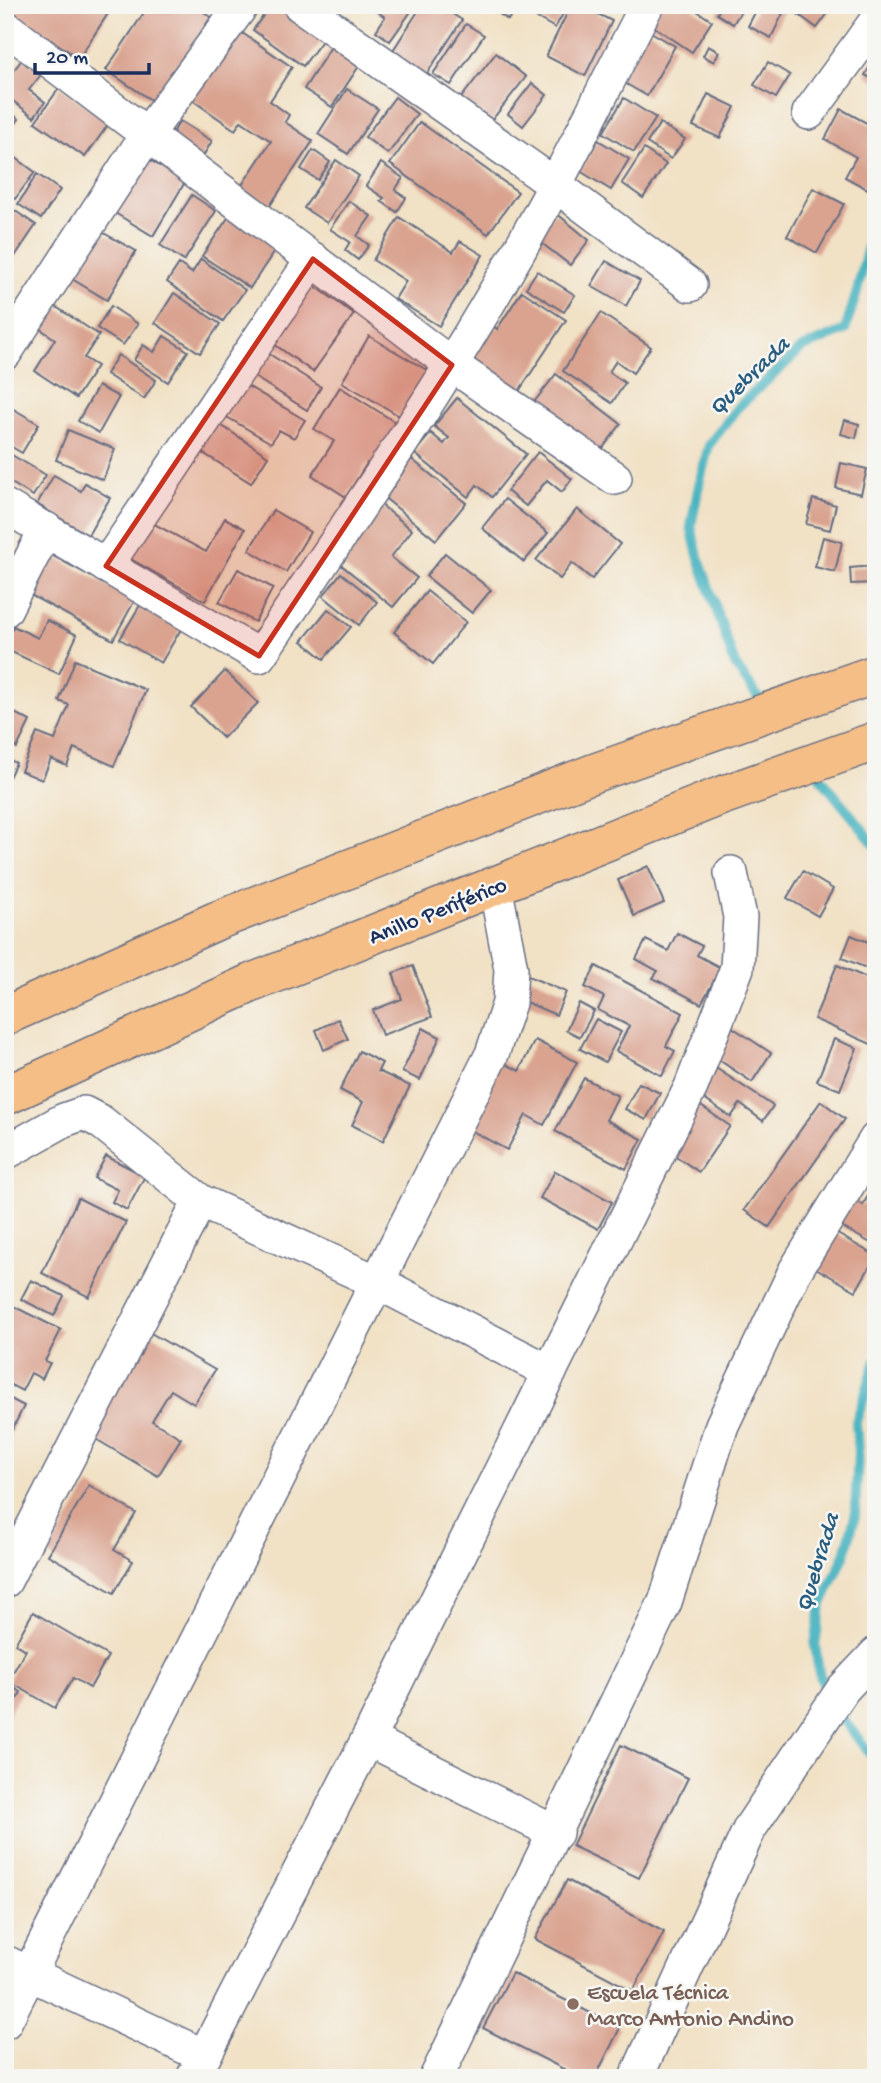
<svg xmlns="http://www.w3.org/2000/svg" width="881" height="2083" font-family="'Gochi Hand',sans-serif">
  <rect width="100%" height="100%" fill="#f6f6f2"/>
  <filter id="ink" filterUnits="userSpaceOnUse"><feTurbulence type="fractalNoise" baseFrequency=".0143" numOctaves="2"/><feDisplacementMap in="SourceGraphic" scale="14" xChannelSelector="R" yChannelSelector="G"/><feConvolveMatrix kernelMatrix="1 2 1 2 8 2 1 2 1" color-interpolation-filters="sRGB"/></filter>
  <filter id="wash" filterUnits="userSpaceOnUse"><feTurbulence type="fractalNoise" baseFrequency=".00686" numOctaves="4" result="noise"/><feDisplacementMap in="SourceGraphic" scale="28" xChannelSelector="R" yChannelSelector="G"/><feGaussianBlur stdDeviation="1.57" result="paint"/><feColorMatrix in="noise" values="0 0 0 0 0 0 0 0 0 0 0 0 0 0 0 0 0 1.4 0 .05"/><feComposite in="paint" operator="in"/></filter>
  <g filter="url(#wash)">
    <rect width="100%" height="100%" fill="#f1e1c5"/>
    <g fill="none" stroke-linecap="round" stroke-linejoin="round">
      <g stroke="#44b2c0" stroke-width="10">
        <polyline points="761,701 735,665 697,552 691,526 700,480 709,445 737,408 802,348 845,330 857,292 876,213"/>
        <polyline points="820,777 876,846"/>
        <polyline points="876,1361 856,1422 858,1453 855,1516 845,1554 821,1606 815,1645 819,1673 832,1705 876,1761"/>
      </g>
    </g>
    <g id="blocks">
      <g fill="#d9a390">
        <polygon points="16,5 105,5 111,9 79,58 11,14"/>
        <polygon points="149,5 194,5 211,17 154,102 106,70"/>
        <polygon points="271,5 280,5 324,38 303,66 253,30"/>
        <polygon points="368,5 404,5 412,10 390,41 376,31 385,17"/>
        <polygon points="422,5 438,5 462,20 422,81 388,58"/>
        <polygon points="487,5 518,5 508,20"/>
        <polygon points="526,5 568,5 555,28 523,10"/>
        <polygon points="571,5 580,5 612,21 585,76 546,56"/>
        <polygon points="662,5 688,5 712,21 692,52 650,24"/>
        <polygon points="722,5 745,5 733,24 717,14"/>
        <polygon points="759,5 787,5 771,38 748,26"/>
        <polygon points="794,5 826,5 831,9 817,28 791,9"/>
        <polygon points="466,24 484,35 451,85 433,74"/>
        <polygon points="235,28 292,67 270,101 289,115 285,122 313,141 269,207 240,188 271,141 241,121 235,130 188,97"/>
        <polygon points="644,28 675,46 647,96 616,78"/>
        <polygon points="708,46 719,52 714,62 703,56"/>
        <polygon points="331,47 359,66 332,107 304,89"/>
        <polygon points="496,53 526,77 491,121 461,98"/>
        <polygon points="876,56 876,81 865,75"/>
        <polygon points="23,58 43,72 29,90 45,102 34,117 5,95 5,82"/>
        <polygon points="768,62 790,75 776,98 754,85"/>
        <polygon points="532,83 547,95 523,126 508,114"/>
        <polygon points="60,87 110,122 85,157 35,122"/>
        <polygon points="347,89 378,109 348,154 318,134"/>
        <polygon points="708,94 735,107 720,138 693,126"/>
        <polygon points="395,97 417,114 388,154 365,137"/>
        <polygon points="624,98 656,118 634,152 603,133"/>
        <polygon points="5,108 19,119 5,137"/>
        <polygon points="841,109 876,128 876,172 867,189 845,177 856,157 825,139"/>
        <polygon points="180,121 212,141 200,161 168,141"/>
        <polygon points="420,122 518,192 488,234 390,164"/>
        <polygon points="660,123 685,139 671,159 647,143"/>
        <polygon points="598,140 629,159 611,190 580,171"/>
        <polygon points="644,149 666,164 643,198 622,183"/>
        <polygon points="313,150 330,162 318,180 301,169"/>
        <polygon points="12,155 35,172 15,199 5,193 5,164"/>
        <polygon points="142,155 185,182 153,236 110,210"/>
        <polygon points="336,160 359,176 327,223 304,208"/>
        <polygon points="381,163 403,178 395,190 406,198 397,212 381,201 384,198 366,186"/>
        <polygon points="37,174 60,190 41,219 18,204"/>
        <polygon points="813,188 844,204 817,253 787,236"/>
        <polygon points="192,195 216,211 184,261 160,245"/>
        <polygon points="349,201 371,216 357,236 369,245 358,260 345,250 350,242 330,229"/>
        <polygon points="5,204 36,225 5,271"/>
        <polygon points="555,212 589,240 570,265 535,238"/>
        <polygon points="230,215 277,247 250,288 202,256"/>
        <polygon points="399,217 453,252 460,241 483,255 439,326 395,299 406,281 373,260"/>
        <polygon points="100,231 136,251 107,300 72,279"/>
        <polygon points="201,259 245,290 223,321 167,282 179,264 192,273"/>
        <polygon points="606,261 640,281 626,306 591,286"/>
        <polygon points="537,271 575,295 564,312 526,288"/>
        <polygon points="308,281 354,314 313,372 267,339"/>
        <polygon points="522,291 566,320 515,397 464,363 490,324 497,329"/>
        <polygon points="174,293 220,324 200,353 155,323"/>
        <polygon points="50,303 99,335 84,358 97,366 76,398 35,371 55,339 36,326"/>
        <polygon points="111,306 138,324 123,345 97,328"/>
        <polygon points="601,313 651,347 633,373 616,361 609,372 625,383 612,403 563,371"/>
        <polygon points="164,336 188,351 168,382 134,360 143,345 154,352"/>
        <polygon points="369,336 430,372 403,418 342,382"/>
        <polygon points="263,350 321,387 307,410 248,373"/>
        <polygon points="118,355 156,380 144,399 106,374"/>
        <polygon points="556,374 621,424 596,457 531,406"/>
        <polygon points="239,381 305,420 294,438 279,430 271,443 220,413"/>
        <polygon points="98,386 119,397 99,433 78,421"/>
        <polygon points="340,387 406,429 380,471 367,463 346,497 312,475 334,441 314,429"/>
        <polygon points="457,398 526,454 492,497 477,485 468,497 414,453 431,433 444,444 449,438 434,426"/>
        <polygon points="5,404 39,424 22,453 5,443"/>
        <polygon points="213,420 268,456 251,483 195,448"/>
        <polygon points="845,420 859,424 856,438 841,434"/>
        <polygon points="68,430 115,449 103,480 56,460"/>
        <polygon points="5,451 46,475 33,496 8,481 5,485"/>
        <polygon points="538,452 572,479 562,492 547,480 526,506 507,491"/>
        <polygon points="409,457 466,503 436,540 380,494"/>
        <polygon points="841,463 867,469 861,494 836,488"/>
        <polygon points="54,475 81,491 85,483 110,498 88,535 37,504"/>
        <polygon points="505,499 548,533 524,562 482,528"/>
        <polygon points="813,499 836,505 830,530 806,524"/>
        <polygon points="379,503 412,530 391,557 417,578 393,607 334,559"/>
        <polygon points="577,509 620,544 592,579 572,563 560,579 536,560"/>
        <polygon points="273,510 310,532 286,572 249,550"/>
        <polygon points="225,518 245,529 205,601 129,558 149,521 206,552"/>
        <polygon points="823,537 842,542 835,572 815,567"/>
        <polygon points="46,552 135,600 113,640 25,592"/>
        <polygon points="445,553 491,590 472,613 426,576"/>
        <polygon points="873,566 874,583 851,584 850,568"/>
        <polygon points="238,569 273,588 255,622 219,602"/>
        <polygon points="341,573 377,602 359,625 323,596"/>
        <polygon points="427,591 466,622 433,664 394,632"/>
        <polygon points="143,600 184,624 161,663 120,639"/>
        <polygon points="328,609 351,627 324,659 302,641"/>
        <polygon points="47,620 77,635 59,674 5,649 13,626 38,638"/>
        <polygon points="75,660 146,690 114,766 74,748 67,766 51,759 42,780 21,771 37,733 55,740 69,705 59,701"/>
        <polygon points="225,671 258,703 223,738 191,707"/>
        <polygon points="5,708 30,721 17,748 5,742"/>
        <polygon points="5,758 16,763 5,785"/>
        <polygon points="648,866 664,903 634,916 618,880"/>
        <polygon points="803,871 833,889 818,916 787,898"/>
        <polygon points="677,933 702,946 697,955 721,968 701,1004 653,978 658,971 636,959 646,940 668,951"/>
        <polygon points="851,935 876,945 876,972 842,958"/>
        <polygon points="837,965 876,982 876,1037 873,1045 814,1019"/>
        <polygon points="413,966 432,1017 382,1035 373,1010 402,999 393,973"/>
        <polygon points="596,966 683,1013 666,1046 675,1051 662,1076 616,1051 629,1026 598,1010 604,997 585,987"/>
        <polygon points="521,973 566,992 556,1015 511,996"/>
        <polygon points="579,1003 594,1011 580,1037 566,1030"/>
        <polygon points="338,1019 348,1039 324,1050 316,1030"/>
        <polygon points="596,1019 621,1032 605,1062 580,1049"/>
        <polygon points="726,1023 771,1053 752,1082 707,1052"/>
        <polygon points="423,1028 440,1037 420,1080 402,1072"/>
        <polygon points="834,1039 857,1048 840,1090 817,1081"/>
        <polygon points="535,1040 577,1062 544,1125 526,1115 507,1150 459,1124 499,1060 519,1071"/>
        <polygon points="359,1051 382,1063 378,1071 410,1086 383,1141 352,1125 363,1102 340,1090"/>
        <polygon points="713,1066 773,1106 763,1121 740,1104 731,1117 695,1093"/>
        <polygon points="584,1078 618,1096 606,1120 642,1139 626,1169 555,1131"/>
        <polygon points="639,1083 660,1093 646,1120 625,1109"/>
        <polygon points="821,1101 845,1119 769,1227 744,1210"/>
        <polygon points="698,1104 730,1126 699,1172 667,1150"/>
        <polygon points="106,1156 145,1176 127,1210 112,1202 118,1190 94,1178"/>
        <polygon points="555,1171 612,1202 598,1229 540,1198"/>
        <polygon points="869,1194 876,1197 876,1246 837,1224 852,1198 863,1205"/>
        <polygon points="78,1198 126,1222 89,1297 42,1273"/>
        <polygon points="834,1232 876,1256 856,1291 814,1267"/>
        <polygon points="31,1280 64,1296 54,1316 21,1299"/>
        <polygon points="5,1302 61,1330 45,1361 50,1363 42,1379 31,1373 22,1391 5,1382"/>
        <polygon points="149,1332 215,1370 194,1404 171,1390 152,1421 181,1438 158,1476 89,1435"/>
        <polygon points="5,1396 24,1406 5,1444"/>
        <polygon points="89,1485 136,1513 114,1550 133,1561 114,1593 48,1555"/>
        <polygon points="33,1612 108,1656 90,1688 73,1678 55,1708 8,1681 26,1650 15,1644"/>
        <polygon points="5,1682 21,1692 5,1720"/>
        <polygon points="621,1745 688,1778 639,1878 572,1846"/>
        <polygon points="567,1880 664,1932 633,1991 535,1939"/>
        <polygon points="512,1973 620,2028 595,2078 581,2078 483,2028"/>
      </g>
    </g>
  </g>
  <g filter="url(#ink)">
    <use href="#blocks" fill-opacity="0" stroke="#666d82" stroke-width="2"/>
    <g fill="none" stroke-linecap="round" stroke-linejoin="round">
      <defs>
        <g id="street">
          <polyline points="300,5 554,184 690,285"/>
          <polyline points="5,27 452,365 615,478"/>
          <polyline points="809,113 876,21"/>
          <polyline points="5,353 148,133 242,5"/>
          <path d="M 5,506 L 259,656 C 346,528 432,402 509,268 C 559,183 601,93 647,5"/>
          <polyline points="106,566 313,259"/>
          <polyline points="5,610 46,529"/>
          <polyline points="5,1153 64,1120 84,1113 101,1122 200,1201 377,1282 550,1372"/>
          <polyline points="5,1581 200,1201"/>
          <polyline points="368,1739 556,1833"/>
          <polyline points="5,1962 204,2056"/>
          <polyline points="5,2022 492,1054 509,1003 511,969 495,885"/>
          <polyline points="193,2078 368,1739 691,1087 737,968 740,917 731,873"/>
          <polyline points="436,2078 665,1602 722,1425 795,1271 876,1139"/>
          <polyline points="636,2078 750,1828 843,1689 876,1654"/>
        </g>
        <g id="highway">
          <polyline points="5,1016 216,921 594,773 876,674"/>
          <polyline points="5,1096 251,983 718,797 876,741"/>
        </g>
      </defs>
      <use href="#street" stroke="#666d82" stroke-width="36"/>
      <use href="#highway" stroke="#666d82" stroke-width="41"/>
      <use href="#street" stroke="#fff" stroke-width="33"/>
      <use href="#highway" stroke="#f6be87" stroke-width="38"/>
    </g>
  </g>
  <path fill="#c8321e" fill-opacity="0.2" stroke="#c8321e" stroke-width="5" stroke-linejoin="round" d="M 313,259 L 452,365 L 259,656 L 106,566 Z"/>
  <circle fill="#8d6e63" stroke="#f6f6f2" stroke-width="2.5" cx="573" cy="2004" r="7"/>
  <g text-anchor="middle" stroke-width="5" stroke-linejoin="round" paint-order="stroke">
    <g font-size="23" fill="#1b2f5e" stroke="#f6f6f2">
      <text transform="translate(437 909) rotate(-22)" y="8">Anillo Periférico</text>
    </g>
    <g font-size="23" fill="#785e54" stroke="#f6f6f2" text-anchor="start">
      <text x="587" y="1999">Escuela Técnica<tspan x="587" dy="26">Marco Antonio Andino</tspan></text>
    </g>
    <g font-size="24" font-style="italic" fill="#295d80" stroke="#f6f6f2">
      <text transform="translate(748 375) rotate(-44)" y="8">Quebrada</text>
      <text transform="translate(816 1562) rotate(-73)" y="8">Quebrada</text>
    </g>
  </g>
  <rect width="881" height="2083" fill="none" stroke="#f6f6f2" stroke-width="28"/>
  <path d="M35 63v10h114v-10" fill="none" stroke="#1b2f5e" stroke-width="3.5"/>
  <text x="46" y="63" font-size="21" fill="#1b2f5e" stroke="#f6f6f2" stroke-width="5" paint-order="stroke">20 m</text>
</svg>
